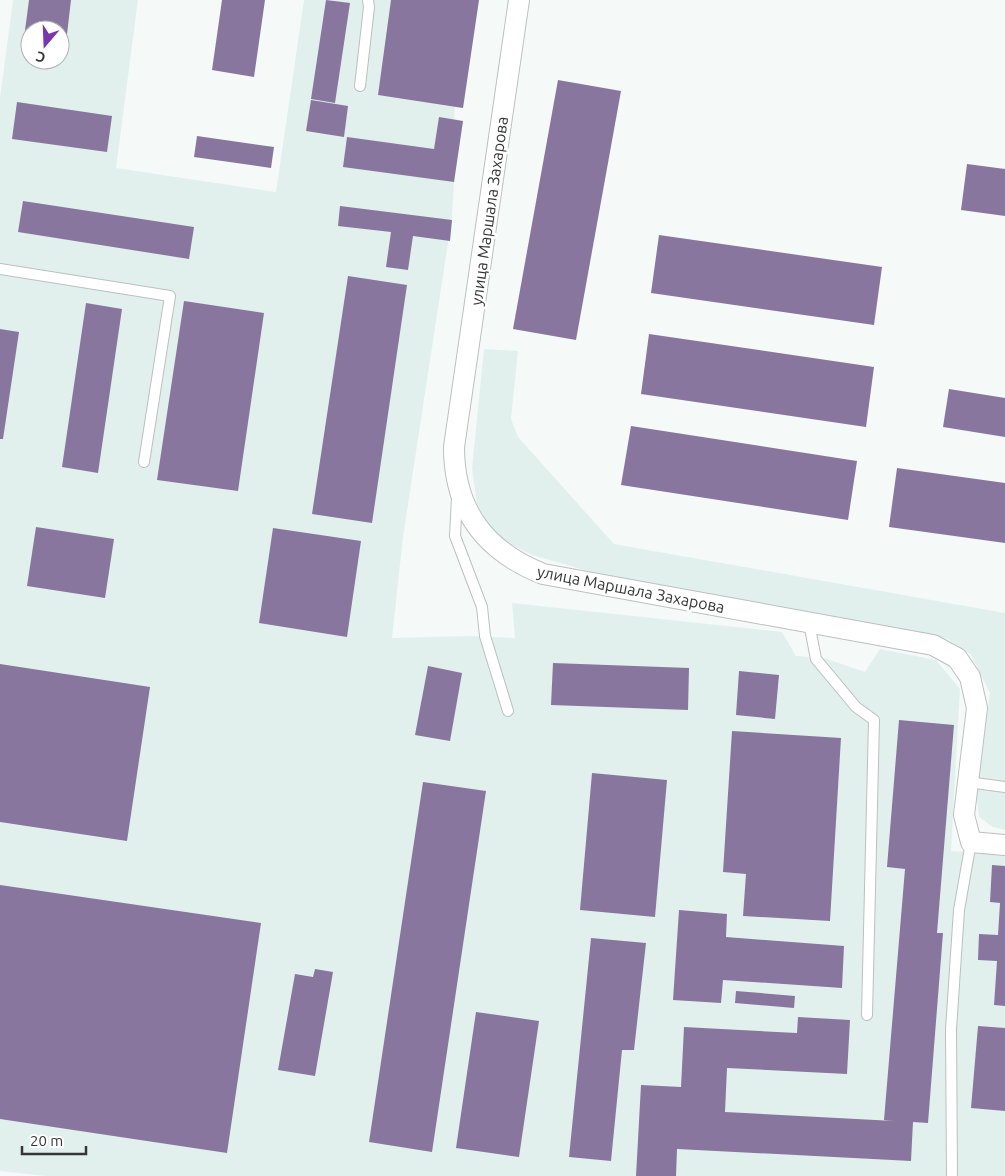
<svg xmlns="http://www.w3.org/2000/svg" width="1005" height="1176" font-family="Ubuntu,sans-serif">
  <rect width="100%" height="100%" fill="#f5faf9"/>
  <g fill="#e2f0ed" fill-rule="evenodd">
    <path d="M 13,0 L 138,0 L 116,168 L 276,192 L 304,0 L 479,0 L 463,108 L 455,107 L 454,119 L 463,121 L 454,182 L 452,217 L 403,537 L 392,638 L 470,636 L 515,638 L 512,603 L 782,632 L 796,656 L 824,658 L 865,672 L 880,649 L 936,660 L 960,689 L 951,851 L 1005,855 L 1005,1176 L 46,1176 L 0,1171 L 0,98 ZM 30,30 L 60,30 L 60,60 L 30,60 Z"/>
    <polygon points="484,349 518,351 511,419 518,437 614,544 1005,613 1005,830 993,827 979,817 976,794 990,693 971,655 948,639 665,587 588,571 532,555 497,537 477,505 472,468"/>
  </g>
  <g fill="#89769f">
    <polygon points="29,0 71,0 66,43 60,43 60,30 30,30 30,39 24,38"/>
    <polygon points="222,0 265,0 254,77 212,70"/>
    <polygon points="326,0 350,3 335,103 311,99"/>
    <polygon points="391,0 479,0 463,108 378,95"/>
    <polygon points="558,80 621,91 576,340 513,329"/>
    <polygon points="311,100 348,106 344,137 306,131"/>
    <polygon points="17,102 112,116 107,152 12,139"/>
    <polygon points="439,117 463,121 454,182 343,167 347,137 434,149"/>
    <polygon points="197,136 274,147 271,168 194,157"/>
    <polygon points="967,164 1005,169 1005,216 961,210"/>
    <polygon points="23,201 194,227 189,259 18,232"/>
    <polygon points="340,206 452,220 450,241 413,236 408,270 386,267 391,232 338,226"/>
    <polygon points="659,235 882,267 874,325 651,293"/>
    <polygon points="348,276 407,285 372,523 312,514"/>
    <polygon points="184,301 264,313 238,491 157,480"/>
    <polygon points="86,303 122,309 98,473 62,467"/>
    <polygon points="0,329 19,332 3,439 0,439"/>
    <polygon points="649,334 874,367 866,427 641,394"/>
    <polygon points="949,389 1005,398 1005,437 943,427"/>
    <polygon points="631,426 857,461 848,520 621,485"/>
    <polygon points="897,468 1005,483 1005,543 889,527"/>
    <polygon points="36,527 114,539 105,598 27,586"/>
    <polygon points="273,528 361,541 347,637 259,623"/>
    <polygon points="553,663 689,668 688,710 551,705"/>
    <polygon points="0,664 150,687 127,841 0,822"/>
    <polygon points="428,666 462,673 450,741 415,735"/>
    <polygon points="739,671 779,675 775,719 736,715"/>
    <polygon points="899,720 954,725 937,933 943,933 928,1123 913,1122 911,1161 677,1149 676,1176 636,1176 641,1085 681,1087 684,1027 797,1033 798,1017 850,1020 847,1074 727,1068 725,1112 894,1121 884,1120 905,869 887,867"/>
    <polygon points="732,731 841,738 830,921 743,916 746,874 723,872"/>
    <polygon points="592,773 667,780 655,917 580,910"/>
    <polygon points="423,782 486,791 432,1152 369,1142"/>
    <polygon points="992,865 1005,866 1005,1006 994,1005 997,961 978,960 979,934 998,935 1000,903 990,902"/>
    <polygon points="0,885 261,923 227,1153 0,1119"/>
    <polygon points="679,910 727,914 726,937 844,946 842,988 723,980 721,1003 673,1000"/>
    <polygon points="591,938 646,943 634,1050 622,1050 611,1161 569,1157"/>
    <polygon points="315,969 333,972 315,1076 278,1070 295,974 313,977"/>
    <polygon points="736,991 795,996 794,1008 735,1003"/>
    <polygon points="476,1012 539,1021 519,1157 456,1148"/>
    <polygon points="978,1026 1005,1028 1005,1111 971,1108"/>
  </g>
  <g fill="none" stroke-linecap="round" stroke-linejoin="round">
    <defs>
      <g id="lane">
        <polyline points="360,86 369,7 368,0"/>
        <polyline points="0,269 170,296 144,462"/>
        <polyline points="457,497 455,536 482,607 485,636 508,711"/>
        <polyline points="809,623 816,659 856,707 874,720 867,1015"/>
        <polyline points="968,782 1005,787"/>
        <polyline points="952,1176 951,1029 959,910 971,842"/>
      </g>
      <path id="street" d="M 519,0 L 454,447 C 454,510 485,551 543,574 L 933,645 L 957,658 L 970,677 L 977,708 L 964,815 L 971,842 L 1005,845"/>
    </defs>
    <use href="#lane" stroke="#bbc0be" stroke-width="12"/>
    <use href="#street" stroke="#bbc0be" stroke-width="22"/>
    <use href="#lane" stroke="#fff" stroke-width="10"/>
    <use href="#street" stroke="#fff" stroke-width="20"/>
  </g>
  <g text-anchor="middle" stroke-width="5" stroke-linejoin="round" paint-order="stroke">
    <g font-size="16" fill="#353736" stroke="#fff">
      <text transform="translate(489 211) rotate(-82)" y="6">улица Маршала Захарова</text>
      <text transform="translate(631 589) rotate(11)" y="6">улица Маршала Захарова</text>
    </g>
  </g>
  <g transform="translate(45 45) rotate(199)"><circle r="24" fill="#ffffff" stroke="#aeafaf"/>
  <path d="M0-4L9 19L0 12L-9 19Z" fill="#7837ac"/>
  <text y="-8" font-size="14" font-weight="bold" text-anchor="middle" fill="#353736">С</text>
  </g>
  <path d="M22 1146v8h64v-8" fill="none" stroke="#353736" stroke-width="2.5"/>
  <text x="30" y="1146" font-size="15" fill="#353736" stroke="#ffffff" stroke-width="4" paint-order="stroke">20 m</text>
</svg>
